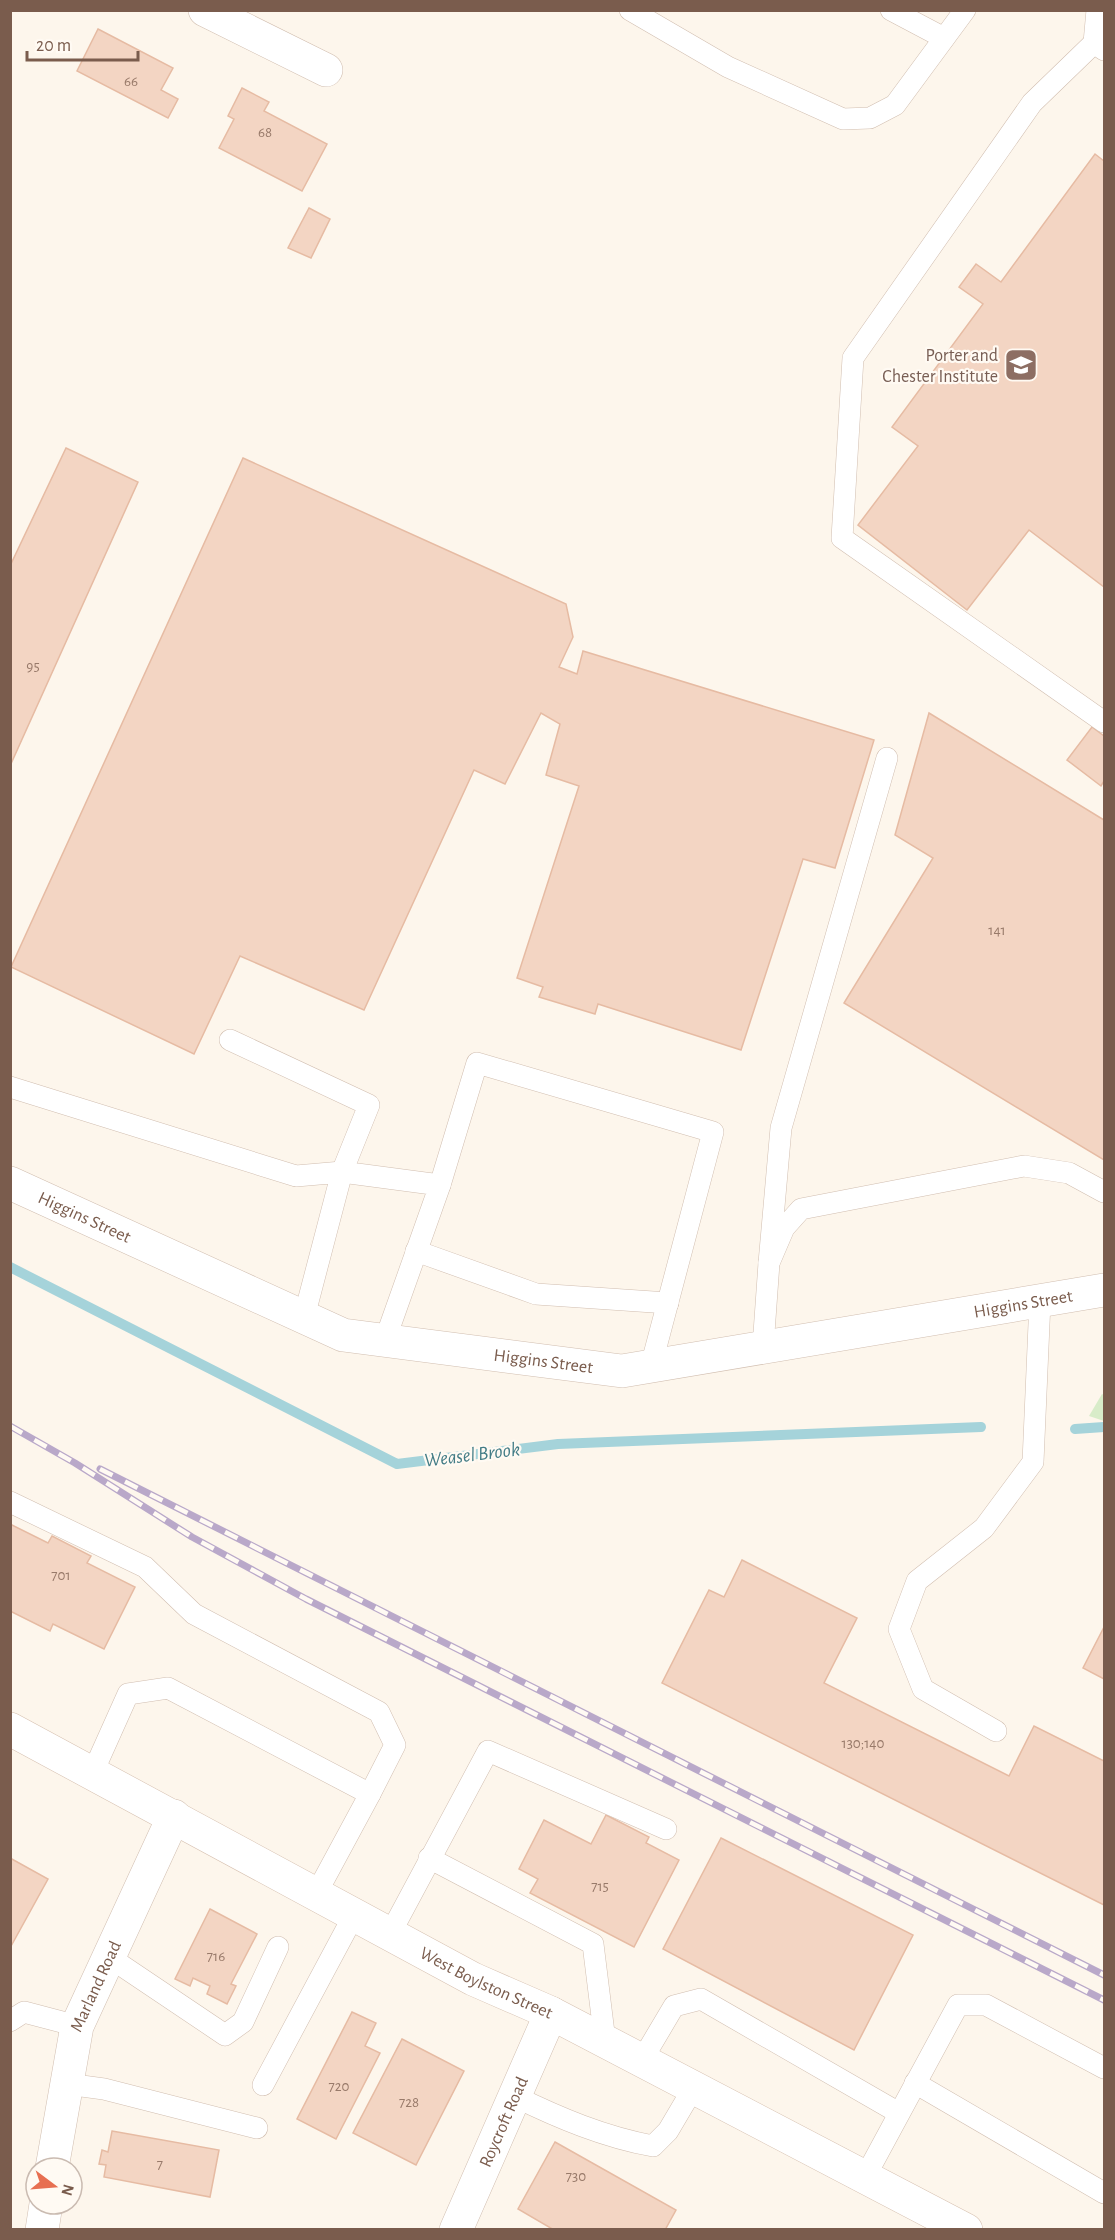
<svg xmlns="http://www.w3.org/2000/svg" width="1115" height="2240" font-family="'Alegreya Sans',sans-serif">
  <rect width="100%" height="100%" fill="#fdf6ec"/>
  <polygon fill="#d8ecc9" points="1102,1394 1104,1395 1104,1421 1089,1416"/>
  <g fill="none" stroke-linecap="round" stroke-linejoin="round">
    <g stroke="#a5d3da" stroke-width="10">
      <polyline points="10,1267 397,1464 558,1444 981,1427"/>
      <polyline points="1075,1429 1104,1427"/>
    </g>
  </g>
  <g fill="#f3d5c3" stroke="#e6bba3" stroke-width="1.5">
    <polygon points="98,29 173,68 161,90 178,99 168,118 77,71"/>
    <polygon points="242,88 269,102 264,111 327,144 302,191 219,148 234,119 228,116"/>
    <polygon points="1095,154 1104,161 1104,587 1029,530 967,610 858,525 918,446 892,427 983,304 959,287 976,264 1001,282"/>
    <polygon points="309,208 330,219 311,258 288,248"/>
    <polygon points="66,448 138,482 10,766 10,566"/>
    <polygon points="243,458 566,604 573,637 559,667 577,674 583,651 874,740 835,868 803,859 741,1050 598,1004 595,1014 539,997 543,987 517,978 579,786 546,775 560,724 541,713 505,784 474,770 364,1010 240,956 194,1054 11,967"/>
    <polygon points="929,713 1104,820 1104,1160 844,1003 933,858 895,835"/>
    <polygon points="1092,727 1104,736 1104,781 1101,786 1067,760"/>
    <polygon points="10,1524 48,1543 52,1536 91,1556 87,1563 135,1587 104,1649 53,1624 50,1631 10,1611"/>
    <polygon points="742,1560 857,1618 824,1683 1009,1776 1034,1726 1104,1761 1104,1905 662,1683 709,1590 724,1597"/>
    <polygon points="1104,1627 1104,1679 1083,1668"/>
    <polygon points="606,1815 649,1837 646,1843 679,1860 634,1947 530,1893 538,1879 519,1869 544,1820 591,1844"/>
    <polygon points="721,1838 913,1935 854,2050 663,1949"/>
    <polygon points="10,1858 48,1879 10,1948"/>
    <polygon points="210,1909 257,1934 231,1984 236,1986 227,2004 207,1994 210,1986 193,1978 190,1986 175,1979"/>
    <polygon points="352,2012 376,2023 365,2046 380,2053 336,2139 297,2119"/>
    <polygon points="402,2039 464,2071 416,2165 353,2133"/>
    <polygon points="112,2131 219,2150 210,2197 104,2177 106,2165 99,2164 102,2150 108,2152"/>
    <polygon points="555,2142 676,2210 665,2230 554,2230 518,2209"/>
  </g>
  <g fill="none" stroke-linecap="round" stroke-linejoin="round">
    <defs>
      <g id="service">
        <polyline points="630,10 728,67 843,119 870,118 895,105 965,10"/>
        <polyline points="891,10 944,38"/>
        <polyline points="1097,10 1094,43 1104,50"/>
        <polyline points="1094,43 1032,103 853,358 842,538 1104,722"/>
        <polyline points="230,1040 369,1105 342,1172 440,1185 385,1340"/>
        <polyline points="10,1087 296,1176 342,1172 304,1317"/>
        <polyline points="440,1185 477,1063 713,1132 651,1366"/>
        <polyline points="416,1251 536,1294 668,1303"/>
        <polyline points="769,1263 781,1128 887,758"/>
        <polyline points="763,1347 769,1263 784,1228 801,1209 1024,1166 1069,1173 1104,1192"/>
        <polyline points="10,1502 145,1567 194,1614 379,1712 395,1745 370,1794"/>
        <polyline points="996,1731 923,1689 899,1629 917,1581 984,1528 1033,1462 1040,1301"/>
        <polyline points="93,1772 128,1694 168,1688 370,1794 316,1894"/>
        <polyline points="429,1858 593,1944 605,2041"/>
        <polyline points="390,1934 488,1751 666,1829"/>
        <polyline points="109,1957 225,2035 243,2022 278,1947"/>
        <polyline points="10,2021 24,2012 77,2026"/>
        <polyline points="642,2060 674,2006 701,1999 899,2113"/>
        <polyline points="915,2083 1104,2193"/>
        <polyline points="67,2084 104,2089 257,2128"/>
        <polyline points="263,2085 354,1915"/>
        <path d="M 514,2096 C 559,2118 604,2137 653,2146 L 668,2131 L 694,2087"/>
        <polyline points="865,2177 958,2005 986,2005 1104,2068"/>
      </g>
      <g id="minor">
        <polyline points="205,10 326,70"/>
        <path id="s1" d="M 10,1183 L 343,1335 L 622,1371 L 1104,1290"/>
        <path id="s2" d="M 52,2168 L 77,2026 L 174,1816"/>
        <polyline points="42,2230 46,2204"/>
        <path id="s3" d="M 456,2230 L 551,2013"/>
      </g>
      <g id="secondary">
        <path id="s4" d="M 10,1729 L 473,1979 L 551,2013 L 966,2230"/>
      </g>
    </defs>
    <use href="#service" stroke="#d1beb0" stroke-width="22"/>
    <use href="#minor" stroke="#d1beb0" stroke-width="34"/>
    <use href="#secondary" stroke="#d6c0b0" stroke-width="34"/>
    <use href="#service" stroke="#fff" stroke-width="21"/>
    <use href="#minor" stroke="#fff" stroke-width="33"/>
    <use href="#secondary" stroke="#fff" stroke-width="33"/>
    <defs>
      <g id="rail">
        <polyline points="10,1426 75,1463 192,1537 306,1599 1104,2000"/>
        <polyline points="100,1469 1104,1975"/>
      </g>
    </defs>
    <use href="#rail" stroke="#b9a8c9" stroke-width="7"/>
    <use href="#rail" stroke="#fffaf3" stroke-width="4.5" stroke-dasharray="14" stroke-linecap="butt"/>
  </g>
  <defs>
    <symbol id="university-square" viewBox="-11 -11 22 22"><rect x="-9" y="-9" width="18" height="18" rx="4" fill="#8d6e63" stroke="#fffaf3"/><path d="M0-5L7-2L0 1L-7-2ZM-4 1L0 2.5L4 1V4Q0 6-4 4Z" fill="#fff"/></symbol>
  </defs>
  <g fill-rule="evenodd">
    <use href="#university-square" x="1002" y="346" width="38" height="38"/>
  </g>
  <g text-anchor="middle" stroke-width="4.5" stroke-linejoin="round" paint-order="stroke">
    <g font-size="15" fill="#987a6a">
      <text x="131" y="86">66</text>
      <text x="265" y="137">68</text>
      <text x="33" y="671">95</text>
      <text x="997" y="935">141</text>
      <text x="61" y="1580">701</text>
      <text x="863" y="1748">130;140</text>
      <text x="600" y="1891">715</text>
      <text x="216" y="1961">716</text>
      <text x="339" y="2091">720</text>
      <text x="409" y="2107">728</text>
      <text x="160" y="2169">7</text>
      <text x="576" y="2181">730</text>
    </g>
    <g font-size="18" fill="#785e54" stroke="#fffaf3" text-anchor="end">
      <text x="998" y="361">Porter and<tspan x="998" dy="21">Chester Institute</tspan></text>
    </g>
    <g font-size="18" fill="#7a5c4d" stroke="#fffaf3">
      <text dy="6" stroke="none"><textPath href="#s1" startOffset="82">Higgins Street</textPath></text>
      <text dy="6" stroke="none"><textPath href="#s1" startOffset="1054">Higgins Street</textPath></text>
      <text dy="6" stroke="none"><textPath href="#s1" startOffset="568">Higgins Street</textPath></text>
      <text dy="6" stroke="none"><textPath href="#s4" startOffset="540">West Boylston Street</textPath></text>
      <text dy="6" stroke="none"><textPath href="#s2" startOffset="188">Marland Road</textPath></text>
      <text dy="6" stroke="none"><textPath href="#s3" startOffset="118">Roycroft Road</textPath></text>
    </g>
    <g font-size="20" font-style="italic" fill="#437c86" stroke="#fffaf3">
      <text transform="translate(472 1454) rotate(-7)" y="7">Weasel Brook</text>
    </g>
  </g>
  <rect width="1115" height="2240" fill="none" stroke="#7a5c4d" stroke-width="24"/>
  <g transform="translate(54 2186) rotate(106)"><circle r="28" fill="#fffaf3" stroke="#cabbb1" stroke-width="1.5"/>
  <path d="M0-4.5L10 22L0 15L-10 22Z" fill="#e76f51"/>
  <text y="-9" font-size="16" font-weight="bold" text-anchor="middle" fill="#7a5c4d">N</text>
  </g>
  <path d="M27 51v9h111v-9" fill="none" stroke="#7a5c4d" stroke-width="3"/>
  <text x="36" y="51" font-size="18" fill="#7a5c4d" stroke="#fffaf3" stroke-width="4.5" paint-order="stroke">20 m</text>
</svg>
